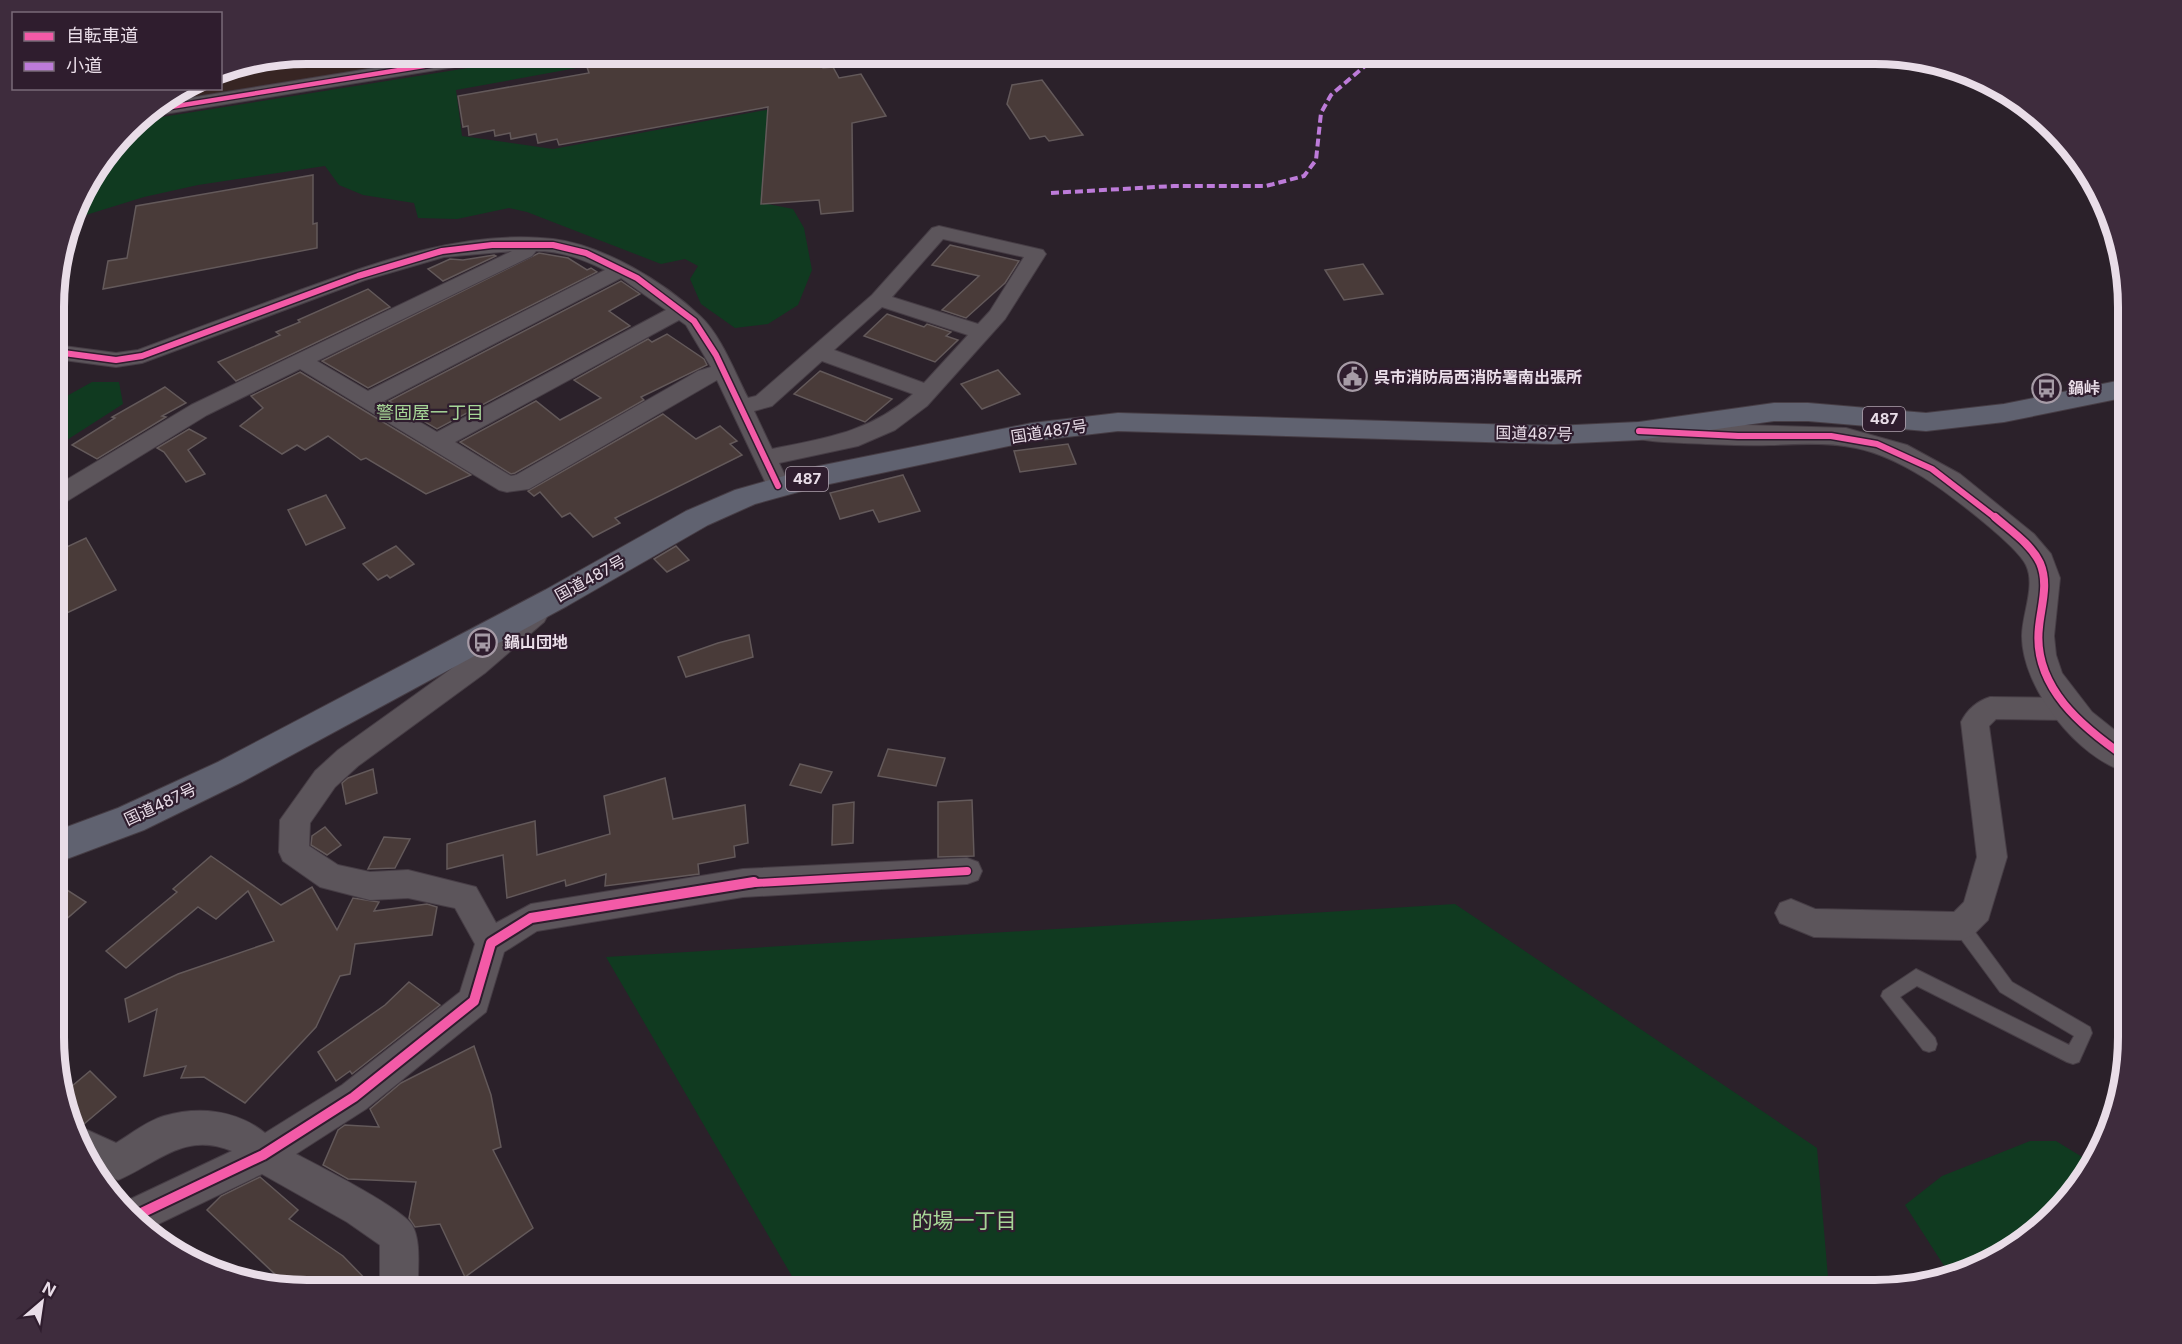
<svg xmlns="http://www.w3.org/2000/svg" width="2182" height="1344" font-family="Inter,'Noto Sans JP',sans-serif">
  <rect width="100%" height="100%" fill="#2b212a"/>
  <!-- industrial -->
  <polygon fill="#372523" points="307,54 463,54 166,101 186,89 220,88 221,71"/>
  <!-- green -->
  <g fill="#103a20">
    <polygon points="556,54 653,54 456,90 462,136 553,149 793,105 787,143 764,154 763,203 793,209 804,228 812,270 798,305 768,324 735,328 701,304 690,279 698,266 685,259 661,264 527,212 509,208 457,219 418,218 414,203 363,195 339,185 325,166 198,185 144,197 73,219 80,195 137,121"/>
    <polygon points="92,382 119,382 123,404 56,447 56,402"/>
    <polygon points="1455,904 1817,1148 1829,1289 800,1290 606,957"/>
    <polygon points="2030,1141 2056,1141 2092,1163 2085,1177 2001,1256 1948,1272 1905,1205 1942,1176"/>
  </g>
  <!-- building -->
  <g fill="#493b39" stroke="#63595a" stroke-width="1.5">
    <polygon points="667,54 815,54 823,68 833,67 839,78 861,74 886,116 852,123 853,211 821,214 819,200 761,204 768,107 559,145 557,139 538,143 536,134 511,139 510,133 495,136 494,130 469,135 468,126 463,127 458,96 589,73 587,67"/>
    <polygon points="1042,80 1083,135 1049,141 1045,136 1030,139 1007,104 1012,85"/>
    <polygon points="313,175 313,224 317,223 317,248 103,289 108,261 127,258 136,206"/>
    <polygon points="950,245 1019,261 1005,283 966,318 942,310 979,276 932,265"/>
    <polygon points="539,253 568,258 587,270 591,268 597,272 368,388 322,361"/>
    <polygon points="494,255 496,256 443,281 428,269 450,259 463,260"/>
    <polygon points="1363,264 1383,294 1344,300 1325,270"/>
    <polygon points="621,281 640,294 609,311 630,326 437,429 389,401"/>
    <polygon points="368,289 390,307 236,381 218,362 280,335 276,332 300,322 298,320"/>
    <polygon points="887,314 924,327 927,324 951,332 946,336 958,340 935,362 864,336"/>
    <polygon points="667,334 704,359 707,365 641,397 644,400 515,473 511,474 460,442 536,401 560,420 601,398 574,380 648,339 652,342"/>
    <polygon points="998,370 1020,394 982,409 961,384"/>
    <polygon points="820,371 892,399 865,422 794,394"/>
    <polygon points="300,372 471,475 426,494 366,458 361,460 328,436 305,450 297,445 282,454 240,426 263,408 251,396"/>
    <polygon points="165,387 186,403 162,416 166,417 97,459 72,445 115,418 112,417"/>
    <polygon points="663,414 696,439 720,426 737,441 730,444 742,455 615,518 620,523 593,537 570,513 562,517 540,492 534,496 528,491"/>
    <polygon points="189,429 206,438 188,450 205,474 186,482 164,452 157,448"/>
    <polygon points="1068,444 1076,464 1020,472 1014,451"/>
    <polygon points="903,475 920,511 879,522 873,510 840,519 830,493"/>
    <polygon points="326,495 345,528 306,545 288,510"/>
    <polygon points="86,538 116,590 56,618 56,552"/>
    <polygon points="396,546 414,564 390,578 387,575 378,580 363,564"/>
    <polygon points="676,546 689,560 667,572 654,559"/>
    <polygon points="749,635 753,657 686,677 678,657 718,643"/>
    <polygon points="888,749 945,758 936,786 878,776"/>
    <polygon points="800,764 832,772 821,793 790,785"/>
    <polygon points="373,769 377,793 346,804 342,783 348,778"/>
    <polygon points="665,778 673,819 745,805 748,843 734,846 735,857 698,864 699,874 605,886 606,874 566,886 565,880 507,898 503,855 447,869 447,844 535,821 537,855 610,834 604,796"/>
    <polygon points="972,800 974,856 938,857 938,802"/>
    <polygon points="854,802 853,843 832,845 833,805"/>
    <polygon points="325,827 341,845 327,855 311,845 312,836"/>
    <polygon points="384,837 410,839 395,868 368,869"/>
    <polygon points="211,856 281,905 312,887 337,930 353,898 379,902 374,911 427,904 437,907 432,935 355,944 350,974 340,976 316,1027 245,1103 204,1077 181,1078 186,1066 144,1076 157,1009 129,1022 125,999 178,974 274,941 248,891 216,919 198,907 126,968 106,951 177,892 173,889"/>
    <polygon points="56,883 86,902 56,928"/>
    <polygon points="409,982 440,1005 352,1074 350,1071 336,1081 318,1052 385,1005"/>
    <polygon points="474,1046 491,1095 501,1147 493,1150 533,1228 465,1277 440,1224 415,1227 409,1218 416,1182 348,1179 323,1165 338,1130 345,1125 379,1127 370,1109 401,1083"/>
    <polygon points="90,1071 116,1097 78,1129 65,1092"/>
    <polygon points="260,1177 298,1210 289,1219 343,1256 376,1290 307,1290 272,1284 278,1277 207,1210 221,1196"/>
  </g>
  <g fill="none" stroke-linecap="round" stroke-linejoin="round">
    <defs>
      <g id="lane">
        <polygon points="867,54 876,54 870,58 866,56"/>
        <polygon points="1961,919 1967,921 2012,982 2090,1027 2092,1033 2079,1062 2073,1064 2067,1062 1917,986 1900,997 1935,1038 1937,1044 1935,1050 1929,1052 1923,1050 1881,996 1883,991 1916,969 2069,1045 2074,1036 2000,992 1955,931 1953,926 1955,921"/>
      </g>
      <g id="street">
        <path d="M939,226l104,24 3,4 -41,65 -78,87 -32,24 -37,16 -79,17 11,23 -4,6 -8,2 -8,-2 -53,-112 -188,109 -22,3 -8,-2 -199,-121 -93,46 -143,88 -8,2v-19l135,-81 321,-154 -68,6 -79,23 -223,83 -26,4 -60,-8v-14l60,8 22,-3c51,-19 103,-38 154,-57 83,-30 171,-64 261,-54 50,6 111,43 147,77 21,19 35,57 48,82l8,-2 116,-101 60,-67zM943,239l81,18 -34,54 -12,13 -86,-27zM536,251c26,0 46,8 69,19l-237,121 -51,-30 215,-105zM621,278l45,32 -229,122 -53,-31zM882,307l86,28 -44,48 -90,-33zM679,320l7,5 25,42 -13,4 -182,104 -5,1 -56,-34zM822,361l91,33c-43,38 -87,44 -141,55l-18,-38 18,-5z"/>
        <path d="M535,605l9,3 4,7 -4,7 -59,51 -127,93 -23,21 -25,36 -1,23 29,19 32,7 38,-2 68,17 20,36 35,-19 212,-35 224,-11 11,4 4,9 -4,9 -11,4 -224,13 -206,34 -33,21 -18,60 -120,97 -70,45c23,12 106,54 116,71 10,17 5,46 6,65h-38v-45l-33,-23 -85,-48 -114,55 -26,-26 110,-52c-48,-20 -74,12 -114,29l-24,-11 -14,-37 5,-3 31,14c15,-9 31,-22 48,-27 35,-10 73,-6 101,17l77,-48 118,-93 15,-48 -20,-36 -47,-10 -38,2 -50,-13 -37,-26 -4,-9 1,-32 35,-49 23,-21 127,-91 61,-51z"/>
        <path d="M1990,697l78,1 10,3 4,8 -4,8 -10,3 -72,-1 -7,7 18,131 -19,63 -16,16 -11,4 -147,-3 -34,-14 -5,-10 5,-10 11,-4 24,10 139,3 10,-10 13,-45 -16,-135c6,-12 16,-21 29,-25z"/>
      </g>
      <g id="secondary">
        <polygon points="461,54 508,54 505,58 498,60 152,116 145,114 165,102"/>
        <path d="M1640,422l206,6 61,17 53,29 74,60 17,20 9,24 -6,58 2,19 6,18 30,39 35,28v32c-49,-13 -105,-84 -105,-136 0,-22 14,-50 4,-71 -10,-21 -82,-75 -103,-88 -21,-13 -43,-24 -67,-29 -28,-6 -57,-4 -86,-3 -28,1 -57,-1 -86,-2 -18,-1 -36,-1 -54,-6l-4,-6 4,-6z"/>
      </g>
      <polygon id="highway" points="2127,379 2127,397 2004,422 1926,431 1808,421 1774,421 1639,440 1554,444 1118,431 1032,441 820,486 755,504 708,525 567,606 242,782 144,830 56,863 56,831 118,808 218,762 545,590 686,511 735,490 819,466 1032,423 1118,413 1554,426 1639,422 1774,403 1808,403 1926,413 2004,404"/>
    </defs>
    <!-- lane casing -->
    <use href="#lane" stroke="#463d45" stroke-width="2"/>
    <!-- street casing -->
    <use href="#street" stroke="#463d45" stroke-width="2"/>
    <!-- secondary casing -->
    <use href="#secondary" stroke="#463d45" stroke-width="2"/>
    <!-- highway casing -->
    <use href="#highway" stroke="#463d45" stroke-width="2"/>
    <!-- lane -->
    <use href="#lane" fill="#5c555b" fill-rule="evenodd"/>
    <!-- street -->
    <use href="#street" fill="#5c555b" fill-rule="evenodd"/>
    <!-- secondary -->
    <use href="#secondary" fill="#5c555b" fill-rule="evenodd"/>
    <!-- highway -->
    <use href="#highway" fill="#606270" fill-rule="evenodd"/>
    <!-- quiet -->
    <g stroke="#bd7bd9" stroke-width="4" stroke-dasharray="8 4" stroke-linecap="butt">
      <polyline points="1767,54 1845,60 1880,55"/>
      <polyline points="1051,193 1174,186 1266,186 1304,176 1316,160 1321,113 1331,95 1379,54"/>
    </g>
    <defs>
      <polyline id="cycleway-far3" points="152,110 498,54"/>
      <g id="cycleway-far2">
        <polyline points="56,352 116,360 142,356 358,276 442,251 492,245 553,245 586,253 637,278 694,321 716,355 778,486"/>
        <polyline points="1639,431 1738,436 1831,436 1877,444 1932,469 1997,519"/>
      </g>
      <g id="cycleway-far1">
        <path d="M1995,517c16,14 36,27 45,46 9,21 1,43 -1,64 -7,60 44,101 88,131"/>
        <polyline points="738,884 967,871"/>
      </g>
      <polyline id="cycleway" points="135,1216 263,1155 354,1097 474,1001 491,943 531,918 754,882"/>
    </defs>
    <!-- cycleway-far3 casing -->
    <use href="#cycleway-far3" stroke="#2f1d2e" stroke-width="7"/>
    <!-- cycleway-far2 casing -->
    <use href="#cycleway-far2" stroke="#2f1d2e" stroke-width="9"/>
    <!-- cycleway-far1 casing -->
    <use href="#cycleway-far1" stroke="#2f1d2e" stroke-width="11"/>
    <!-- cycleway casing -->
    <use href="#cycleway" stroke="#2f1d2e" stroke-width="14"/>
    <!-- cycleway-far3 -->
    <use href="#cycleway-far3" stroke="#f35aa7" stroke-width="4.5"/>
    <!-- cycleway-far2 -->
    <use href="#cycleway-far2" stroke="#f35aa7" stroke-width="6"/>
    <!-- cycleway-far1 -->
    <use href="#cycleway-far1" stroke="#f35aa7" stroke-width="8"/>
    <!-- cycleway -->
    <use href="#cycleway" stroke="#f35aa7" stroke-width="10"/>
  </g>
  <!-- icons -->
  <defs>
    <symbol id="civic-ring" viewBox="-11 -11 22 22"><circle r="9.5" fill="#2f1d2e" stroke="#a69ba6" stroke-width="1.5"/><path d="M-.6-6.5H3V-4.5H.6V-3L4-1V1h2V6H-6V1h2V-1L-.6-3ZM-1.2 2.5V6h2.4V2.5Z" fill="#a69ba6"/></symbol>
    <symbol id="bus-ring" viewBox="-11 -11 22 22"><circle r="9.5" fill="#2f1d2e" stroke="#a69ba6" stroke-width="1.5"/><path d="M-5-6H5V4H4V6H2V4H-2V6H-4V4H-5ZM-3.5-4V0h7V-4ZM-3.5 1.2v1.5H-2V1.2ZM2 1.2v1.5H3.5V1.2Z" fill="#a69ba6"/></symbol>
  </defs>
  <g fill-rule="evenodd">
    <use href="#civic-ring" x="1336" y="360" width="33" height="33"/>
    <use href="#bus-ring" x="2030" y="372" width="33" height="33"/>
    <use href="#bus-ring" x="466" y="626" width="33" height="33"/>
  </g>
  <g text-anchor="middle" stroke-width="4.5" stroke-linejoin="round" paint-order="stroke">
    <!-- shield labels -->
    <g fill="#2f1d2e" stroke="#b1a3b0" stroke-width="1.5">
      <rect x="1863" y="407" width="42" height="24" rx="4.5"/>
      <rect x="786" y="467" width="42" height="24" rx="4.5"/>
    </g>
    <g font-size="15" font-weight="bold" fill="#e9dde8">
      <text x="1884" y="424">487</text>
      <text x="807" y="484">487</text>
    </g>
    <!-- poi labels -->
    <g font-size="16" font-weight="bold" fill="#e9dde8" stroke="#2f1d2e" text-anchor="start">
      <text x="1374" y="383">呉市消防局西消防署南出張所</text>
      <text x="2068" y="394">鍋峠</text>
      <text x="504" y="648">鍋山団地</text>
    </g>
    <!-- street labels -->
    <g font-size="16" fill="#e9dde8" stroke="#2f1d2e">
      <text transform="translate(1049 431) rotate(-9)" y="6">国道487号</text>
      <text transform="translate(1534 433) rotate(1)" y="6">国道487号</text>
      <text transform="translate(590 578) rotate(-29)" y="6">国道487号</text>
      <text transform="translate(160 804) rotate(-25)" y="6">国道487号</text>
    </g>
    <!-- neighbourhood labels -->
    <g font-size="18" fill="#a6d697" stroke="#2f1d2e">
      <text x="430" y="419">警固屋一丁目</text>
    </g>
    <!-- near-neighbourhood labels -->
    <g font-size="21" fill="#a6d697" stroke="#2f1d2e">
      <text x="964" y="1228">的場一丁目</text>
    </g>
  </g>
  <!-- crop -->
  <path d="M0 0H2182V1344H0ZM307 64H1875A243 243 0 0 1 2118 307V1037A243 243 0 0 1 1875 1280H307A243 243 0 0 1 64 1037V307A243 243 0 0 1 307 64Z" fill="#3e2c3d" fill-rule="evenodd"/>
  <path fill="none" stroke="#e9dde8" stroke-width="8" d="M307 64H1875A243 243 0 0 1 2118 307V1037A243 243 0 0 1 1875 1280H307A243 243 0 0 1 64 1037V307A243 243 0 0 1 307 64Z"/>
  <!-- legend -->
  <rect x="12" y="12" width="210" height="78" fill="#2f1d2e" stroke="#796a78" stroke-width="1.5"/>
  <rect x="24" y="32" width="30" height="9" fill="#f35aa7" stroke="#796a78" stroke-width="1.5"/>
  <text x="66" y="42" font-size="18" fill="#e9dde8">自転車道</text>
  <rect x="24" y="62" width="30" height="9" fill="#bd7bd9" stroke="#796a78" stroke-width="1.5"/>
  <text x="66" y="72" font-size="18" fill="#e9dde8">小道</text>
  <!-- north arrow -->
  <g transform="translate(42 1302) rotate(29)" stroke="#2f1d2e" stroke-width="4.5" paint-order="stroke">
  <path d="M0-4.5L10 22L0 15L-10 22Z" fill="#e9dde8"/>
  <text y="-9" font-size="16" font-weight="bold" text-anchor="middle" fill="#e9dde8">N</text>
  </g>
</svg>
